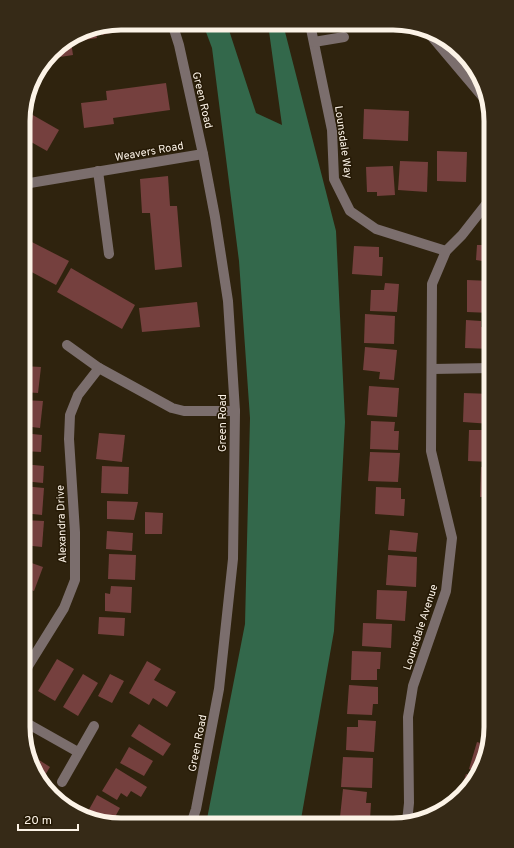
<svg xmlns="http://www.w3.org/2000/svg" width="514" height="848" font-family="Overpass,sans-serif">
  <rect width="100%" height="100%" fill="#2f230e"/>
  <!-- forest -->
  <polygon fill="#33684b" points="203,24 227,24 256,113 282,125 268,24 283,24 336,231 345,422 334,631 300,825 206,824 245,624 250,418 239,261 212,48"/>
  <!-- building -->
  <g fill="#75403e">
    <polygon points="121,23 151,23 151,24 102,35 100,27"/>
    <polygon points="95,28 97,38 71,42 73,55 47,59 56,47 84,30"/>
    <polygon points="166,83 170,110 113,118 114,124 84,128 81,103 107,100 106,91"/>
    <polygon points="364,109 409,111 408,141 363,139"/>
    <polygon points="24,110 59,130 47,151 24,138"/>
    <polygon points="437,151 467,152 466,182 437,181"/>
    <polygon points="400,161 428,162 427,192 398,190"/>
    <polygon points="393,166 395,195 377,196 377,192 367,192 366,167"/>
    <polygon points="168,176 170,206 177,206 182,267 155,270 150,213 142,213 140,179"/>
    <polygon points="24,238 69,261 56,285 24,268"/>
    <polygon points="477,245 491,245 491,275 482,275 482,261 476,260"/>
    <polygon points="354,246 379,247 379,257 383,257 382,276 352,274"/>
    <polygon points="71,268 135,305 122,329 57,292"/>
    <polygon points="467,280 491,281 491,313 467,312"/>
    <polygon points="385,283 399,284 397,312 370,311 371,290 384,290"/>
    <polygon points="197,302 200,327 142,332 139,308"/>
    <polygon points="365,314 395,316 394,344 364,343"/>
    <polygon points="466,320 481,321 481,327 491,328 491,349 465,348"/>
    <polygon points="365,347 397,350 394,380 379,379 380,372 363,370"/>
    <polygon points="23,366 41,367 38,393 23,392"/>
    <polygon points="369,386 399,388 397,417 367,415"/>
    <polygon points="464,393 491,394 491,424 463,422"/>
    <polygon points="23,400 43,401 40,428 23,426"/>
    <polygon points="371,421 395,422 394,431 399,431 398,450 370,449"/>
    <polygon points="469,430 491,430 491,462 468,461"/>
    <polygon points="23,433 42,435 41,452 23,451"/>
    <polygon points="99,433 125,435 122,462 96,459"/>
    <polygon points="370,452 400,453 398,482 368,481"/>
    <polygon points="23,464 44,466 43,483 23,481"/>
    <polygon points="102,466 129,467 128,494 101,493"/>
    <polygon points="481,467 491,468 491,497 480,497"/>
    <polygon points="23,486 44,488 42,515 23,513"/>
    <polygon points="376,487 401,488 401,499 405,499 404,516 375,514"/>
    <polygon points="107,501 138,502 134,520 107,519"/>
    <polygon points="145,512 163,513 162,534 145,534"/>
    <polygon points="23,520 44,521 42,547 23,545"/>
    <polygon points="390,530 418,533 416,552 388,550"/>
    <polygon points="107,531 133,533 132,551 106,549"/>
    <polygon points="488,535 491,535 491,571 486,570"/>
    <polygon points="109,554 136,555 135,580 108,579"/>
    <polygon points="388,555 417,557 416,587 386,585"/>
    <polygon points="23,560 43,567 34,591 23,587"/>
    <polygon points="111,586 132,587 131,613 105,611 105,593 110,594"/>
    <polygon points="377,590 407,591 405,621 376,619"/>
    <polygon points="23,597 32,600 26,616 23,615"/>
    <polygon points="99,617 125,618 124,636 98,634"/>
    <polygon points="363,623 392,624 391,648 362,646"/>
    <polygon points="352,651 381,652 380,669 377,669 377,680 351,680"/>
    <polygon points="57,659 74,669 55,701 38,691"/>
    <polygon points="147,661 161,669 154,680 176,692 167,707 153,698 149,705 129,693"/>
    <polygon points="83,674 98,683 78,716 63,707"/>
    <polygon points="110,674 124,681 112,703 98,696"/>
    <polygon points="349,685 378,687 378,704 373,704 372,715 347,714"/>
    <polygon points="490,713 491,734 489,738 481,735"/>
    <polygon points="358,720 376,721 374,752 346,750 347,727 358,727"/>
    <polygon points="139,724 171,744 163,756 131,736"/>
    <polygon points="477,742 487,745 477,771 469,769"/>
    <polygon points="129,747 153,761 144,776 120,763"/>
    <polygon points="343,757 373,758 372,788 341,787"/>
    <polygon points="36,758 50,767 42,780 31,765"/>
    <polygon points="116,768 147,787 141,797 131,791 127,797 121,793 117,800 102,791"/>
    <polygon points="466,774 475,777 471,787 459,795"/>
    <polygon points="343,789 367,792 366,803 371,803 370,820 340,817"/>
    <polygon points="97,795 120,808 111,824 86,815"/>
  </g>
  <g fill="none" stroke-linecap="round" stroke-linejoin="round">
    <!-- minor -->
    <g stroke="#7b6e6d" stroke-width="10">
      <polyline points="310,24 332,130 334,179 350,211 376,229 446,251"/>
      <polyline points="314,42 344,37"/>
      <polyline points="98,171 109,254"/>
      <polyline points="24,184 203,154"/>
      <polyline points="67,345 99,368 172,408 184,411 235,411"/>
      <polyline points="432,369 491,368"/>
      <polyline points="23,674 64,608 75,580 75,532 69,439 70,415 78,395 99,368"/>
      <polyline points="23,721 78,752"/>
      <polyline points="62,782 94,726"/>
      <polyline points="407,822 409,803 408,717 413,686 446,591 452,538 431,451 432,284 446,251 462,235 491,198"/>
    </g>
    <!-- tertiary -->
    <g stroke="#7b6e6d" stroke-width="10">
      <polyline points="172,23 179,45 203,154 215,217 228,301 235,411 233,559 219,689 196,809 191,824"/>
      <polyline points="428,32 488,103"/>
    </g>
  </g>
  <g text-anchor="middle" stroke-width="3" stroke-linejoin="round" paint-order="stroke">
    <!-- street labels -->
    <g font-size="11" fill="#fcf3e7" stroke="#251905">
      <text transform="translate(203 100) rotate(77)" y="4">Green Road</text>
      <text transform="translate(344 142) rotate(82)" y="4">Lounsdale Way</text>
      <text transform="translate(149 151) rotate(-10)" y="4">Weavers Road</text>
      <text transform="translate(222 423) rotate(-90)" y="4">Green Road</text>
      <text transform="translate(61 524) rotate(-92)" y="4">Alexandra Drive</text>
      <text transform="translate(420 627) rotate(-72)" y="4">Lounsdale Avenue</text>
      <text transform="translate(197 743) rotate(-79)" y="4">Green Road</text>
    </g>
  </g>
  <!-- crop -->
  <path d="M0 0H514V848H0ZM121 30H393A91 91 0 0 1 484 121V727A91 91 0 0 1 393 818H121A91 91 0 0 1 30 727V121A91 91 0 0 1 121 30Z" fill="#362a17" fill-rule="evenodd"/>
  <path fill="none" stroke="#fcf3e7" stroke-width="5" d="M121 30H393A91 91 0 0 1 484 121V727A91 91 0 0 1 393 818H121A91 91 0 0 1 30 727V121A91 91 0 0 1 121 30Z"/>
  <!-- scale -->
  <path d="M18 824v6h60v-6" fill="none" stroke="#fcf3e7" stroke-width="2"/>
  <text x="24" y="824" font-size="12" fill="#fcf3e7" stroke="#251905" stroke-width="3" paint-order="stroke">20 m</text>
</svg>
